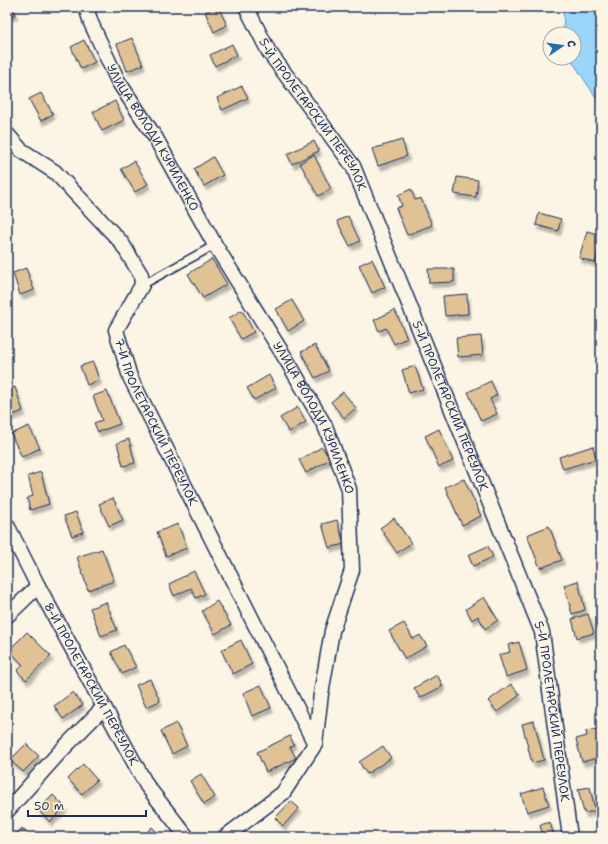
<svg xmlns="http://www.w3.org/2000/svg" width="608" height="844" font-family="'Shantell Sans',sans-serif">
  <defs>
    <filter id="shadow"><feDropShadow dx="2.5" dy="4.5" stdDeviation="1" flood-color="#0004"/></filter>
  </defs>
  <rect width="100%" height="100%" fill="#fcf5e5"/>
  <filter id="ink" filterUnits="userSpaceOnUse"><feTurbulence type="fractalNoise" baseFrequency=".025" numOctaves="2"/><feDisplacementMap in="SourceGraphic" scale="8" xChannelSelector="R" yChannelSelector="G"/><feConvolveMatrix kernelMatrix="1 2 1 2 8 2 1 2 1" color-interpolation-filters="sRGB"/></filter>
  <g filter="url(#ink)">
    <!-- water -->
    <polygon fill="#99d6fa" stroke="#6793bc" points="563,7 601,7 601,105 570,58 574,58 574,34 564,34"/>
    <!-- building -->
    <g fill="#e0c294" stroke="#1b2f5e" filter="url(#shadow)">
      <polygon points="7,7 13,7 15,15 7,17"/>
      <polygon points="216,7 218,7 227,25 214,32 205,12"/>
      <polygon points="132,38 143,65 127,71 117,44"/>
      <polygon points="84,40 95,62 81,69 71,47"/>
      <polygon points="232,44 237,55 215,66 210,55"/>
      <polygon points="242,86 248,98 222,110 217,98"/>
      <polygon points="41,93 53,114 41,121 29,99"/>
      <polygon points="115,101 124,120 102,131 93,112"/>
      <polygon points="402,140 407,156 378,166 372,149"/>
      <polygon points="314,141 319,151 292,164 287,154"/>
      <polygon points="314,155 331,189 318,196 300,163"/>
      <polygon points="213,157 223,175 204,186 194,169"/>
      <polygon points="134,161 148,184 135,192 121,169"/>
      <polygon points="457,177 478,180 476,197 454,194"/>
      <polygon points="411,189 415,200 421,198 432,225 407,235 396,208 402,206 398,195"/>
      <polygon points="539,213 561,219 558,231 536,225"/>
      <polygon points="348,216 360,241 350,246 337,221"/>
      <polygon points="587,231 601,235 601,242 595,263 579,258"/>
      <polygon points="212,259 227,284 203,298 188,274"/>
      <polygon points="372,259 385,287 372,293 359,265"/>
      <polygon points="26,268 34,290 20,295 13,273"/>
      <polygon points="428,269 454,269 454,282 429,283"/>
      <polygon points="467,294 468,314 445,316 443,296"/>
      <polygon points="292,300 304,321 288,331 276,309"/>
      <polygon points="242,310 254,332 241,339 229,318"/>
      <polygon points="395,310 407,338 394,344 386,328 379,331 374,320"/>
      <polygon points="481,336 483,355 458,357 456,338"/>
      <polygon points="315,345 329,371 315,378 301,352"/>
      <polygon points="93,362 99,380 87,385 80,366"/>
      <polygon points="415,366 423,389 409,393 402,370"/>
      <polygon points="269,375 276,388 254,400 247,388"/>
      <polygon points="491,381 497,395 490,399 497,414 481,421 468,392"/>
      <polygon points="15,387 23,411 10,416 7,407 7,390"/>
      <polygon points="107,391 120,424 98,432 94,423 102,420 93,396"/>
      <polygon points="343,392 356,408 344,418 331,402"/>
      <polygon points="298,407 306,422 289,432 280,418"/>
      <polygon points="29,426 40,448 22,457 11,434"/>
      <polygon points="439,429 453,461 439,467 425,436"/>
      <polygon points="129,439 135,463 123,466 117,443"/>
      <polygon points="593,446 596,459 563,469 559,457"/>
      <polygon points="322,447 330,459 306,473 299,460"/>
      <polygon points="41,472 49,504 30,510 27,498 33,496 28,476"/>
      <polygon points="464,479 481,516 462,525 445,487"/>
      <polygon points="113,498 123,520 109,526 99,504"/>
      <polygon points="76,512 83,532 72,536 64,516"/>
      <polygon points="394,518 411,543 397,553 380,528"/>
      <polygon points="337,520 344,544 329,548 322,524"/>
      <polygon points="178,524 187,548 166,556 157,532"/>
      <polygon points="549,526 562,560 540,568 527,535"/>
      <polygon points="488,546 493,557 473,566 468,555"/>
      <polygon points="102,549 114,581 88,590 77,557"/>
      <polygon points="194,571 205,594 196,598 191,588 174,596 169,584"/>
      <polygon points="578,581 585,610 572,614 564,585"/>
      <polygon points="484,597 498,620 485,629 478,616 472,620 466,609"/>
      <polygon points="217,601 231,625 215,634 202,611"/>
      <polygon points="106,602 117,630 101,636 90,608"/>
      <polygon points="588,614 594,633 577,638 572,619"/>
      <polygon points="404,623 413,639 420,635 427,646 405,659 389,631"/>
      <polygon points="27,632 51,656 26,680 17,671 23,665 9,650"/>
      <polygon points="241,640 252,664 233,674 221,650"/>
      <polygon points="519,642 527,670 506,677 499,655 510,652 508,645"/>
      <polygon points="124,645 136,667 122,674 111,652"/>
      <polygon points="437,675 443,686 420,698 414,688"/>
      <polygon points="150,679 160,701 146,707 136,685"/>
      <polygon points="511,684 520,695 497,712 488,701"/>
      <polygon points="261,685 271,708 252,716 243,693"/>
      <polygon points="73,692 83,705 63,719 54,706"/>
      <polygon points="534,721 544,760 532,763 522,724"/>
      <polygon points="176,723 187,746 172,754 161,731"/>
      <polygon points="597,729 601,746 601,757 582,762 576,739 587,736 586,731"/>
      <polygon points="290,736 294,745 290,747 296,758 266,772 257,752"/>
      <polygon points="26,744 39,756 23,772 10,760"/>
      <polygon points="383,746 391,758 367,774 359,762"/>
      <polygon points="83,764 97,780 82,794 68,779"/>
      <polygon points="201,774 215,797 204,804 190,781"/>
      <polygon points="543,787 549,805 527,812 521,794"/>
      <polygon points="590,787 595,811 584,813 578,789"/>
      <polygon points="53,795 65,807 50,822 38,810"/>
      <polygon points="291,801 299,808 283,826 275,818"/>
      <polygon points="550,822 554,837 543,837 540,825"/>
      <polygon points="152,827 162,837 142,837"/>
      <polygon points="22,828 32,837 14,837"/>
    </g>
    <g fill="none" stroke-linecap="round" stroke-linejoin="round">
      <defs>
        <polyline id="service" points="142,285 215,245"/>
        <g id="minor">
          <path id="s1" d="M86,7l5,16 27,58 37,56 60,108 74,119 36,62 24,63 3,81 -20,61 -11,63 -6,50 -32,49 -58,44"/>
          <path id="s2" d="M246,7l23,45 84,114 189,466 28,205"/>
          <path id="s3" d="M7,134l14,16 34,22 66,70 20,33 1,10 -26,45 14,47 185,367"/>
          <path id="s4" d="M7,525l31,61 109,200 40,51"/>
          <polyline points="7,616 38,586"/>
          <polyline points="7,811 58,754 104,707"/>
        </g>
      </defs>
      <!-- service casing -->
      <use href="#service" stroke="#1b2f5e" stroke-width="10"/>
      <!-- minor casing -->
      <use href="#minor" stroke="#1b2f5e" stroke-width="17"/>
      <!-- service -->
      <use href="#service" stroke="#fcf5e5" stroke-width="7"/>
      <!-- minor -->
      <use href="#minor" stroke="#fcf5e5" stroke-width="14"/>
    </g>
  </g>
  <g text-anchor="middle" stroke-width="4" stroke-linejoin="round" paint-order="stroke">
    <!-- street labels -->
    <g font-size="12" fill="#1b2f5e" stroke="#fcf5e5">
      <text dy="4" stroke="none"><textPath href="#s2" startOffset="127">5-Й ПРОЛЕТАРСКИЙ ПЕРЕУЛОК</textPath></text>
      <text dy="4" stroke="none"><textPath href="#s1" startOffset="147">УЛИЦА ВОЛОДИ КУРИЛЕНКО</textPath></text>
      <text dy="4" stroke="none"><textPath href="#s2" startOffset="451">5-Й ПРОЛЕТАРСКИЙ ПЕРЕУЛОК</textPath></text>
      <text dy="4" stroke="none"><textPath href="#s1" startOffset="471">УЛИЦА ВОЛОДИ КУРИЛЕНКО</textPath></text>
      <text dy="4" stroke="none"><textPath href="#s3" startOffset="359">7-Й ПРОЛЕТАРСКИЙ ПЕРЕУЛОК</textPath></text>
      <text dy="4" stroke="none"><textPath href="#s4" startOffset="180">8-Й ПРОЛЕТАРСКИЙ ПЕРЕУЛОК</textPath></text>
      <text dy="4" stroke="none"><textPath href="#s2" startOffset="775">5-Й ПРОЛЕТАРСКИЙ ПЕРЕУЛОК</textPath></text>
    </g>
  </g>
  <!-- margin -->
  <rect width="608" height="844" fill="none" stroke="#fcf5e5" stroke-width="24"/>
  <rect x="12" y="12" width="584" height="820" fill="none" stroke="#1b2f5e" stroke-width="1.5" filter="url(#ink)"/>
  <!-- north arrow -->
  <g transform="translate(562 46) rotate(77)"><circle r="19" fill="#fcf5e5" stroke="#a2a6af"/>
  <path d="M0-3L7 15L0 10L-7 15Z" fill="#1f6fb2"/>
  <text y="-6" font-size="11" font-weight="bold" text-anchor="middle" fill="#1b2f5e">С</text>
  </g>
  <!-- scale -->
  <path d="M28 810v6h118v-6" fill="none" stroke="#1b2f5e" stroke-width="2"/>
  <text x="34" y="810" font-size="12" fill="#1b2f5e" stroke="#fcf5e5" stroke-width="3" paint-order="stroke">50 m</text>
</svg>
